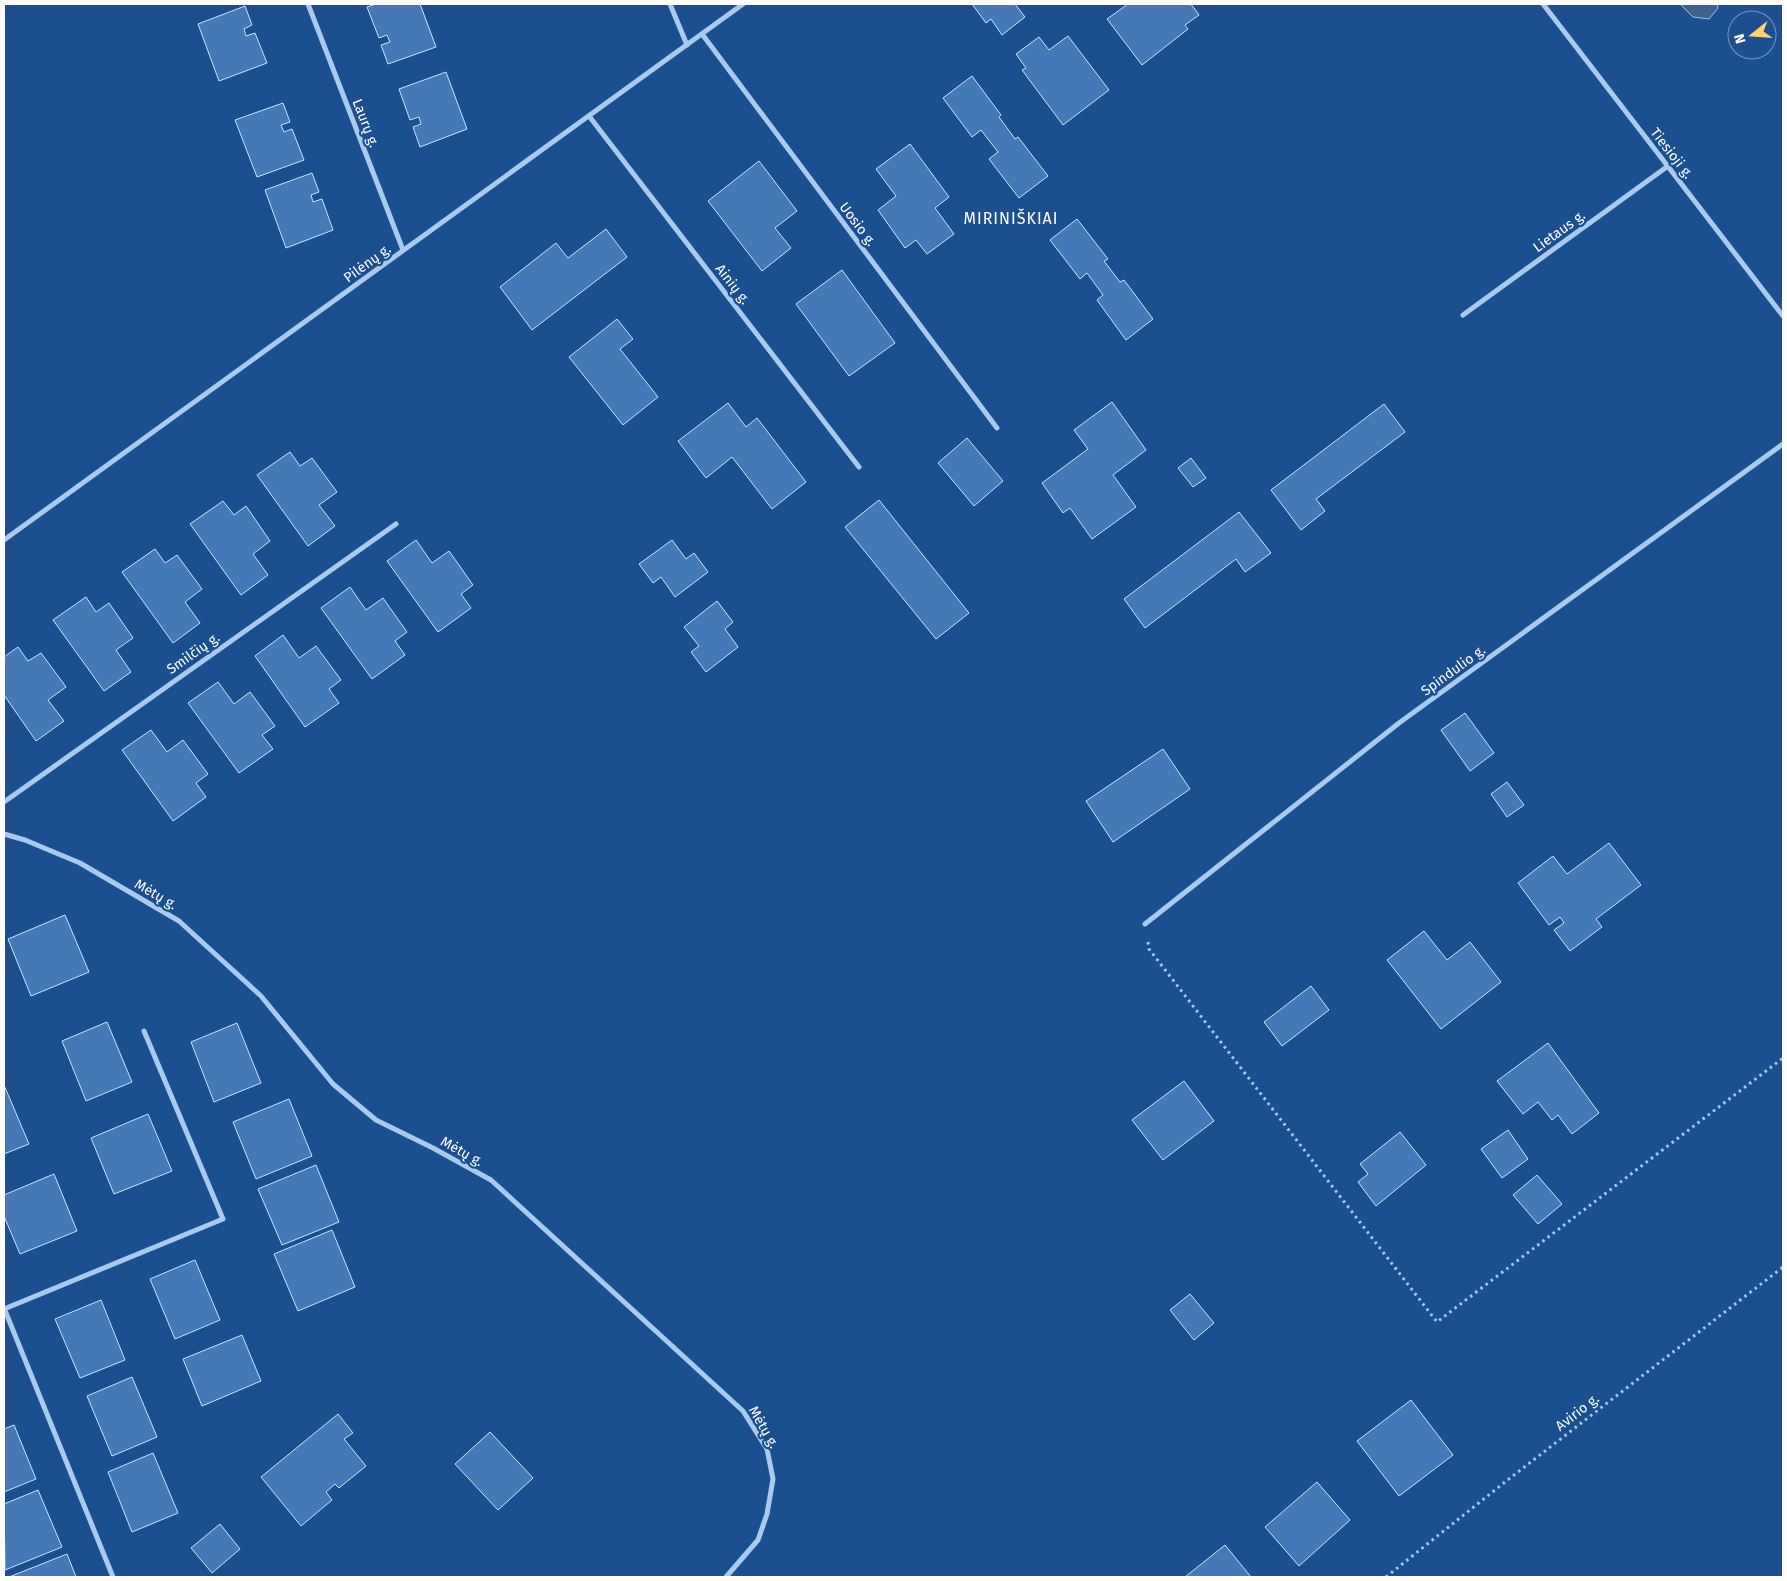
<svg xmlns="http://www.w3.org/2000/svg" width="1787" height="1581" font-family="'Fira Sans',sans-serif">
  <rect width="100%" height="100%" fill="#1b4f8f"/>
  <!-- water -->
  <polygon fill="#3c6290" stroke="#9cc4f0" points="1680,4 1717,4 1718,8 1709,19 1693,17"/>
  <!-- building -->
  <g fill="#4478b7" stroke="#cfe3fa">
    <polygon points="376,4 420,4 436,47 388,64 381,45 390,42 387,35 379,38 367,7"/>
    <polygon points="972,4 1015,4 1025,17 1002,35 991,19 986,23"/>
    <polygon points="1128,4 1191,4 1199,15 1185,25 1188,29 1142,65 1107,19"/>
    <polygon points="245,6 252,25 244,29 246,36 255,33 267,63 219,81 198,24"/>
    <polygon points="1068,36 1109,90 1063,125 1022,70 1026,68 1016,54 1039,37 1049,50"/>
    <polygon points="446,72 467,129 420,147 413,127 421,124 419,117 410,120 399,89"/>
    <polygon points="972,76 1001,115 999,117 1015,139 1018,137 1048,176 1019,198 989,159 998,152 981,130 972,137 943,98"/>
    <polygon points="283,103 290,122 281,125 284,132 292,129 304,160 257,177 235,120"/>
    <polygon points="910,144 949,197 935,208 954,234 927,254 916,240 905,248 878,210 896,196 876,169"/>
    <polygon points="759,161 797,211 775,228 791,248 762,271 708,201"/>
    <polygon points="312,173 319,192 311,195 313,202 322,199 333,230 286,248 265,190"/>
    <polygon points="1077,219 1108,259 1104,261 1120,282 1124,280 1153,319 1126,340 1097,300 1103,295 1087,273 1080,279 1050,240"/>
    <polygon points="606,229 627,257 532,330 500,287 556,243 568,258"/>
    <polygon points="842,270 895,343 849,376 796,304"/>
    <polygon points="617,319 633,339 620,349 658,397 623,425 569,357"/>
    <polygon points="1112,402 1146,450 1113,475 1136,507 1092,539 1070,508 1063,513 1042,483 1088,449 1074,430"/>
    <polygon points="728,403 746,427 757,418 806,482 772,509 732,457 706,478 678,441"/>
    <polygon points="1384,404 1405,432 1316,499 1325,511 1301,530 1271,490"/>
    <polygon points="967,438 1003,481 974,506 938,463"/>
    <polygon points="290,452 300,466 312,458 337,492 319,505 335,526 308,546 257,475"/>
    <polygon points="1191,458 1206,478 1193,487 1178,468"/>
    <polygon points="879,500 969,613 936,639 845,527"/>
    <polygon points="223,501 234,515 246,506 270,541 253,554 268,575 241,595 190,524"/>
    <polygon points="1239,512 1271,553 1245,572 1236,559 1145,628 1124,599"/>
    <polygon points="416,540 432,563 449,551 473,585 461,594 471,608 438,632 387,561"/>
    <polygon points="672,540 686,559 694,553 708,572 675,597 661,577 653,583 639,564"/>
    <polygon points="155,549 165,563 177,555 202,589 185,602 200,623 173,643 122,572"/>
    <polygon points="350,587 366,610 383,598 407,632 395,641 405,655 372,679 321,608"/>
    <polygon points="86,597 96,612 109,603 133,638 116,650 131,672 104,691 53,620"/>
    <polygon points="717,601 733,622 725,629 738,647 706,672 691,652 699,646 684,627"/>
    <polygon points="283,635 299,658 316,646 341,680 329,689 339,703 305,727 255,656"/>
    <polygon points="18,647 28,661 41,653 66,687 48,700 64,721 36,741 4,695 4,657"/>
    <polygon points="218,682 234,704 250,692 275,726 262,735 273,749 239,773 188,703"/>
    <polygon points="1465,713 1494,753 1470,771 1441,730"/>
    <polygon points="151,730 167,752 183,740 208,774 196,783 206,797 173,821 122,750"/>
    <polygon points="1163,749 1190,789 1113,842 1086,801"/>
    <polygon points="1507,782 1524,805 1507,817 1491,794"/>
    <polygon points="1609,843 1641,885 1596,919 1602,927 1570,951 1554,930 1564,923 1560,917 1549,925 1518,883 1553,856 1567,874"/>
    <polygon points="65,915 89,972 31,996 8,939"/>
    <polygon points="1424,931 1447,960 1470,942 1501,982 1441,1029 1387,960"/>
    <polygon points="1311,986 1329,1010 1282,1046 1264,1022"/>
    <polygon points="107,1022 132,1082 86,1101 62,1041"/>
    <polygon points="237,1023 261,1083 214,1102 191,1042"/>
    <polygon points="1548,1043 1599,1113 1572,1134 1558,1115 1552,1120 1538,1102 1523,1114 1497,1081"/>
    <polygon points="1184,1081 1214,1121 1163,1160 1132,1120"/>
    <polygon points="4,1085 29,1144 4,1154"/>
    <polygon points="289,1099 312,1156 256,1179 233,1122"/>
    <polygon points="148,1114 172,1171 114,1194 91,1138"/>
    <polygon points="1508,1130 1528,1159 1502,1178 1481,1149"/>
    <polygon points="1400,1132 1426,1165 1376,1206 1358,1182 1368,1174 1360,1164"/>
    <polygon points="316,1165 339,1222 282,1245 258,1189"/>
    <polygon points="54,1174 77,1231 20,1254 4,1216 4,1195"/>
    <polygon points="1537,1175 1562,1204 1538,1224 1513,1195"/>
    <polygon points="332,1230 355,1287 298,1311 274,1254"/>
    <polygon points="195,1260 220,1320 175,1339 150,1279"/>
    <polygon points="1190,1294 1214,1323 1194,1340 1170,1310"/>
    <polygon points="101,1300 125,1360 80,1378 55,1319"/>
    <polygon points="242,1335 261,1381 202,1406 183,1359"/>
    <polygon points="132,1377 157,1437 112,1456 87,1396"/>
    <polygon points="1411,1400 1453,1455 1399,1496 1357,1441"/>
    <polygon points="338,1414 353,1433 344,1439 366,1466 339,1488 335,1484 326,1492 332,1500 301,1526 261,1477"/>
    <polygon points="14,1425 36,1479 4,1492 4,1429"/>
    <polygon points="490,1432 533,1478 498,1510 455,1464"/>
    <polygon points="153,1453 178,1513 132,1532 108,1472"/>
    <polygon points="1317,1482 1350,1520 1299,1566 1265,1527"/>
    <polygon points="38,1490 62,1547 5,1570 4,1504"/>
    <polygon points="220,1524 240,1549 212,1573 191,1548"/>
    <polygon points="1225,1545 1251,1577 1185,1577"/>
    <polygon points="67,1554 76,1577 9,1577"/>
  </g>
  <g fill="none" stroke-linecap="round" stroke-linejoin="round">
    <!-- path -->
    <g stroke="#a9c9ee" stroke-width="3" stroke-dasharray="2.5 4" stroke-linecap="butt">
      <polyline points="1148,942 1149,949 1437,1322 1783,1058"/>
      <polyline points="1386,1577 1505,1482 1783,1267"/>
    </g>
    <!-- street -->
    <g stroke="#a9c9ee" stroke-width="5">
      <polyline points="308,4 403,250"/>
      <polyline points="670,4 687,45"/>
      <polyline points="1543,4 1783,316"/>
      <polyline points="702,34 997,428"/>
      <polyline points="589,116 859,467"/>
      <polyline points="1463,315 1668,166"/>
      <polyline points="4,540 743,4"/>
      <polyline points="4,802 396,524"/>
      <polyline points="4,834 25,840 80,863 179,921 261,996 333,1084 376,1120 433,1148 491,1180 743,1411 767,1449 773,1479 767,1514 758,1540 726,1577"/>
      <polyline points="1145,924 1399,723 1783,444"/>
      <polyline points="4,1308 113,1577"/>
      <polyline points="4,1309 223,1219 144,1031"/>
    </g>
  </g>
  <g text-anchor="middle" stroke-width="4.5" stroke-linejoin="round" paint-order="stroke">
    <!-- street labels -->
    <g font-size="14" fill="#fff" stroke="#1b4f8f">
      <text transform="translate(366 123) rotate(69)" y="5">Laurų g.</text>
      <text transform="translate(1672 153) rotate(52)" y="5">Tiesioji g.</text>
      <text transform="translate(858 224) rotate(53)" y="5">Uosio g.</text>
      <text transform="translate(1559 231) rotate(-36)" y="5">Lietaus g.</text>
      <text transform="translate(367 263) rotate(-36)" y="5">Pilėnų g.</text>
      <text transform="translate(733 284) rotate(52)" y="5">Ainių g.</text>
      <text transform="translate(193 653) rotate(-35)" y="5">Smilčių g.</text>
      <text transform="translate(1453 670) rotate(-36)" y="5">Spindulio g.</text>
      <text transform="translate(156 894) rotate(30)" y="5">Mėtų g.</text>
      <text transform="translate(462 1151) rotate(29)" y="5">Mėtų g.</text>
      <text transform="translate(1577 1412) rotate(-38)" y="5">Avirio g.</text>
      <text transform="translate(764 1427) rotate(60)" y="5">Mėtų g.</text>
    </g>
    <!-- quarter labels -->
    <g font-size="16" letter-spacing="1" fill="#fff" stroke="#1b4f8f">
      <text x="1011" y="224">MIRINIŠKIAI</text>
    </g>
  </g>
  <!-- border -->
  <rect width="1787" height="1581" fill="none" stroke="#ffffff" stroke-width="10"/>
  <!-- north arrow -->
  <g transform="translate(1752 35) rotate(253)"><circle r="24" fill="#1b4f8f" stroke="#7695bc"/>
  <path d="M0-4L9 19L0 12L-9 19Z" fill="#ffd166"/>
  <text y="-8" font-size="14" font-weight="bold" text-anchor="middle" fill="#ffffff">N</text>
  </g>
</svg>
